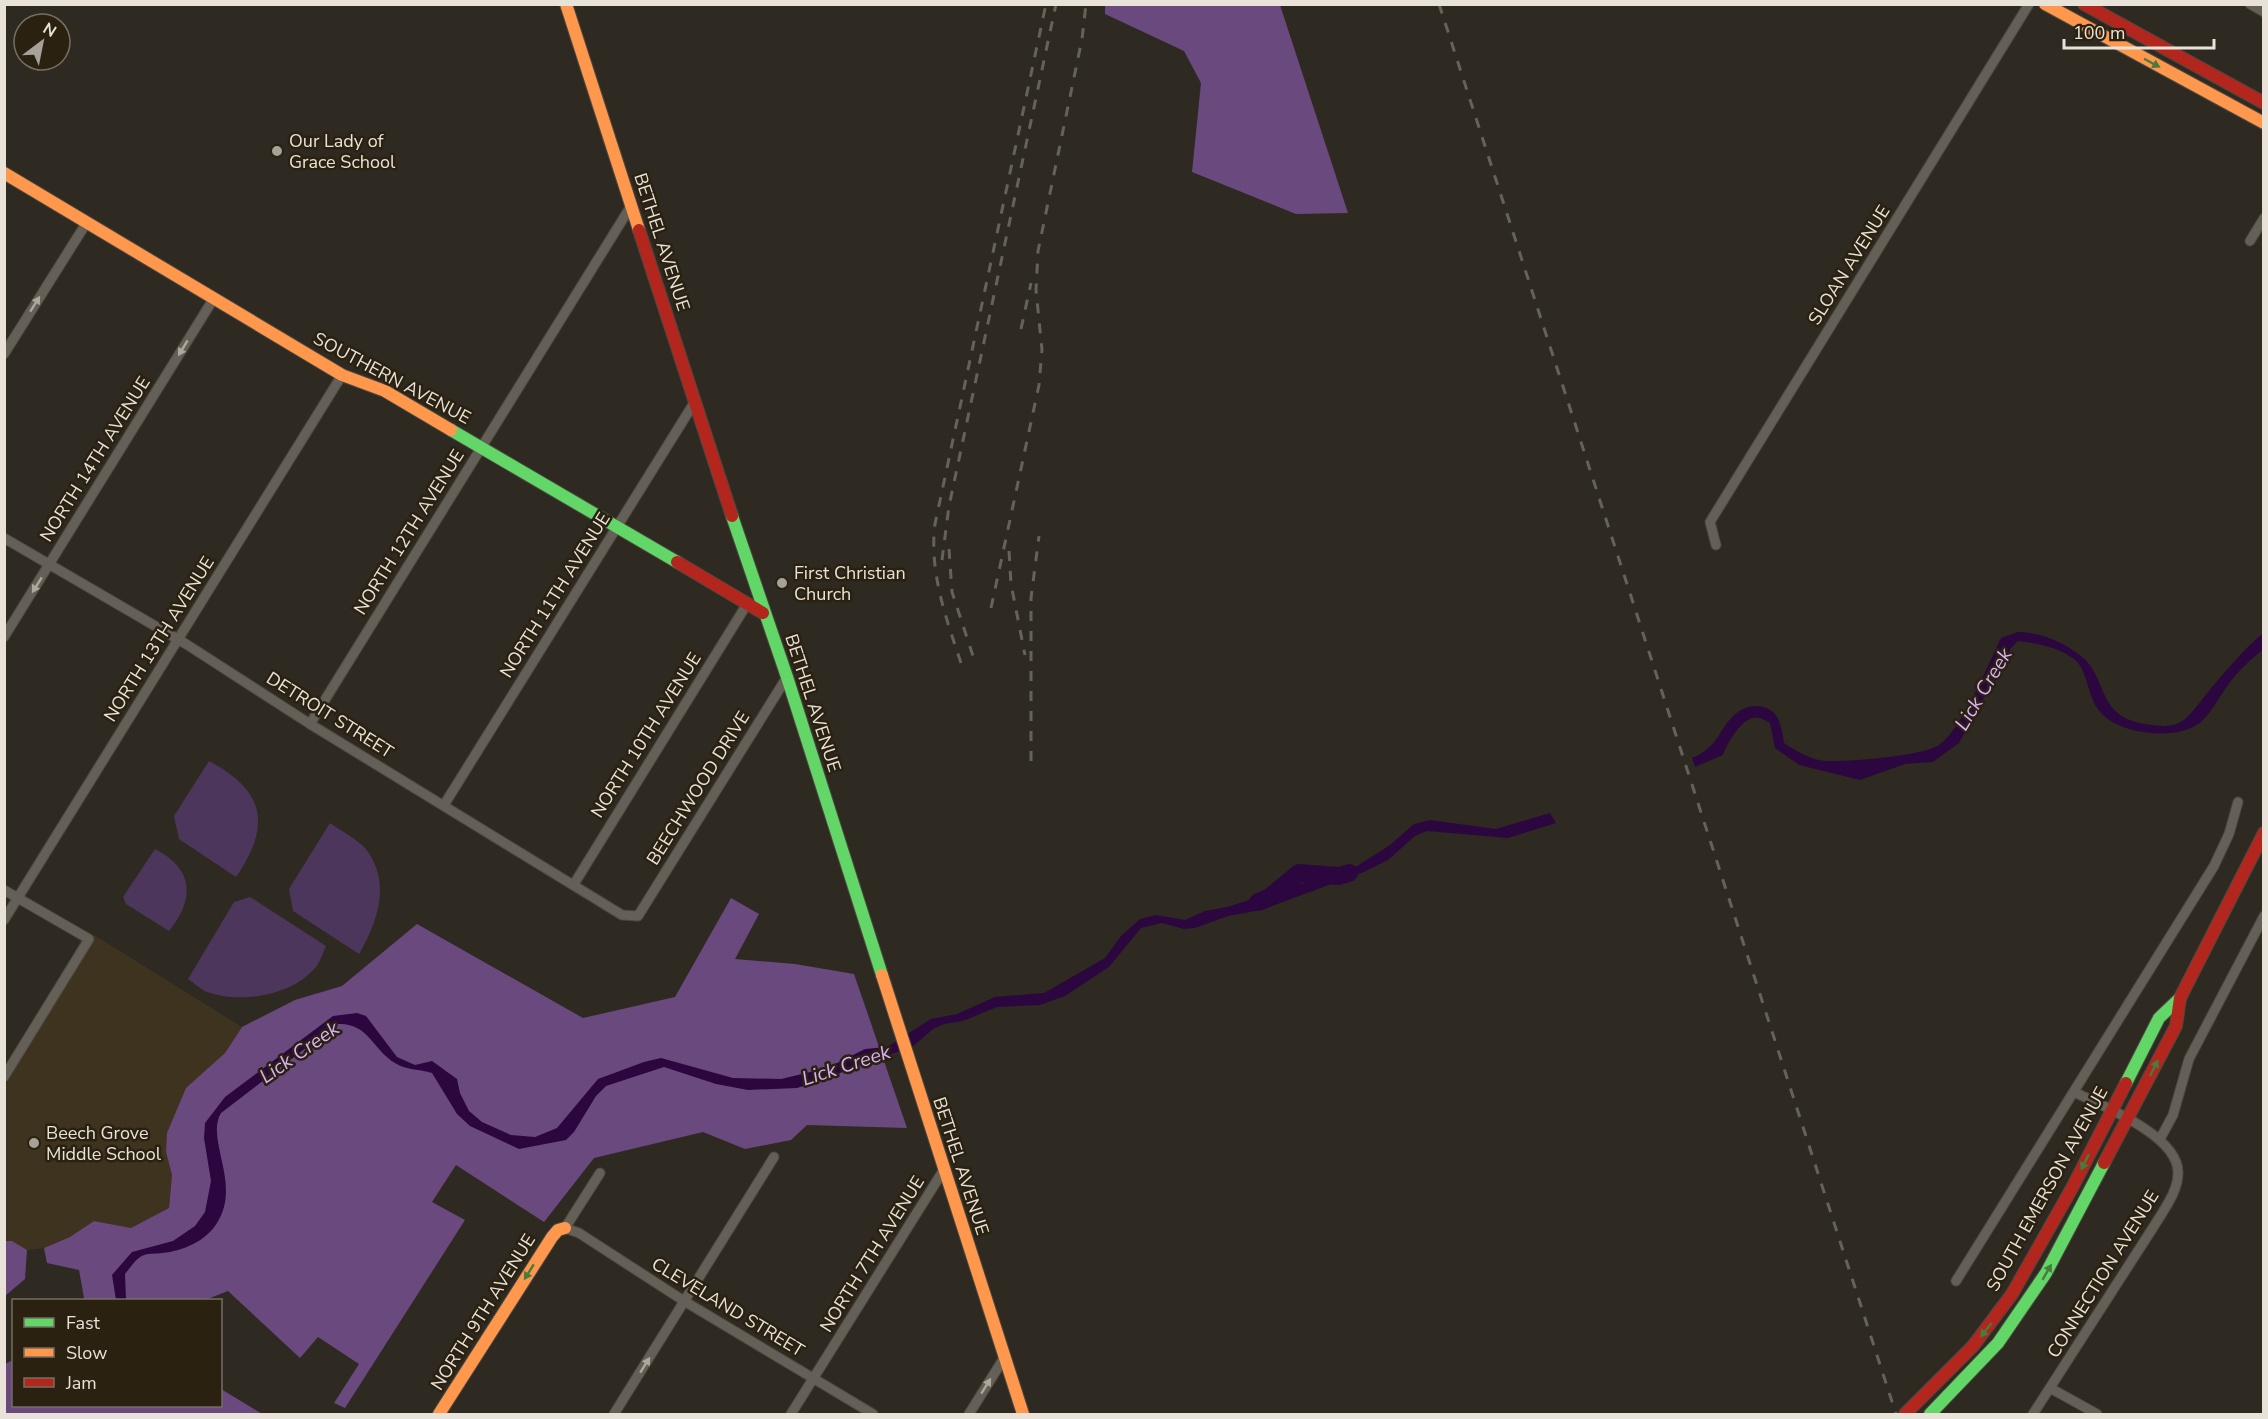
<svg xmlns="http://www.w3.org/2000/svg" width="2268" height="1419" font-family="'Nunito Sans',sans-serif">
  <rect width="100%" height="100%" fill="#2e2a21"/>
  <!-- built -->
  <polygon fill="#3e331e" points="94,935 242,1027 225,1053 186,1088 166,1152 172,1175 169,1208 131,1228 94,1221 70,1237 44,1248 27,1250 12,1241 5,1241 4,1088"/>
  <!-- green -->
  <g fill="#4c365b">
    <path d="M209,761c57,30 62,65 27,116l-57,-38 -5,-23z"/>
    <path d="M330,823c11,8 27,16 35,25 27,33 13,74 -6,106l-66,-43 -4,-22z"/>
    <path d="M155,849c39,20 40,50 14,82l-43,-27 -3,-7z"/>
    <path d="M250,897l76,49c-3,7 -6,16 -10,21 -24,29 -76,37 -109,25 -7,-3 -13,-9 -19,-13l46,-77z"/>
  </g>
  <!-- forest -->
  <g fill="#6a497f">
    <polygon points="1105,5 1280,5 1348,213 1296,214 1192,172 1201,83 1184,51 1105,14"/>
    <polygon points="731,898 759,914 735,959 795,964 854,974 907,1128 807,1125 791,1140 745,1149 703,1132 594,1158 544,1222 456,1165 432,1202 465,1220 345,1408 334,1403 359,1364 318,1337 300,1358 228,1291 205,1300 82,1300 84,1298 79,1270 47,1263 44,1248 70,1237 94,1221 131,1228 169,1208 172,1175 166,1152 167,1133 186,1088 225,1053 242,1027 295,1000 342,986 417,924 583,1018 675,997"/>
    <polygon points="5,1241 12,1241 27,1250 25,1279 5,1296"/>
    <polygon points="13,1360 14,1406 220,1406 221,1389 262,1414 5,1414 5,1364"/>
  </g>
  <!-- water -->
  <g fill="#2c073f">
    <path d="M2018,632c22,0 46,10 63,24 29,23 13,63 71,69 8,1 19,2 27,-2 11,-6 20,-20 28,-30 18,-21 35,-42 56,-60v17c-12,9 -26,22 -35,35 -9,12 -16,27 -27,37 -23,20 -87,13 -104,-14 -9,-13 -10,-39 -23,-49 -16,-12 -37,-16 -56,-18l-7,7 -52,95 -26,19 -28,2 -45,16 -61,-15 -24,-17 -5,-25c-5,-3 -12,-7 -18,-5 -12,4 -25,25 -29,37l-28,12 -3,-9c29,-12 26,-31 46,-46 5,-4 13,-6 18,-6 23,1 25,18 28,37 12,8 27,17 42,18 20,1 98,-5 113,-16 23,-16 49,-81 62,-107z"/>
    <path d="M1550,813l6,10 -48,15 -81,-7 -12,5 -27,24 -24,12 -103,38 -33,6 -33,12 -11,1 -22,-6 -21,5 -32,39 -44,29 -25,9 -43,2 -34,14 -19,3 -11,5 -21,18 -26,9 -17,3 -39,19 -33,10 -49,2 -32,-6 -52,-17 -58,19 -10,10 -22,36 -8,8 -47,9 -49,-23 -13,-12 -25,-41c-12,-4 -27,-3 -37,-10 -23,-14 -27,-41 -58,-39l-116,89c-16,26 21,71 -4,110 -11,18 -34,28 -55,30 -5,1 -13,0 -18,2 -8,3 -14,13 -19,19l1,26h-10l-4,-25 20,-23 41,-11 22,-15 10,-14 6,-31 -7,-43 1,-15 20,-26 108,-81 24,-3 9,3 31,41 18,8 17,-4 25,18 3,14 9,18 13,11 29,13 24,2 22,-9 41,-49 46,-17 17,-4 72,20 48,1 46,-11 38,-19 22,-2 44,-28 26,-5 38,-17 49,-4 61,-35 16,-22 19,-17 16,-4 29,5 20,-9 22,-4 130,-41 33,-21 24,-21 16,-4 66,9z"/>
  </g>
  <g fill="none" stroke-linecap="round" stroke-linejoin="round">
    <!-- river -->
    <polyline stroke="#2c073f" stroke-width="18" points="1258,902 1270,897 1299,873 1339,876 1349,873"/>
    <defs>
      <g id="street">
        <polyline points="2250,4 2264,12"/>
        <polyline points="2250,241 2264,218"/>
        <polyline points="4,354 87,222"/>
        <polyline points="4,538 186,644 310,724 622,915 638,916 787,677"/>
        <polyline points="1716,545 1710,522 2029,4"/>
        <polyline points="4,637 214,298"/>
        <polyline points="310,724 631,206"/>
        <polyline points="444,805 694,403"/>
        <polyline points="574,884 747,604"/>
        <polyline points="4,890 89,939 4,1077"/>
        <polyline points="4,920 342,375"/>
        <polyline points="2160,1139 2173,1115 2189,1059 2264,916"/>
        <polyline points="600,1173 565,1228 579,1233 684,1301 873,1414"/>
        <polyline points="1956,1281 2214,866 2229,834 2238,802"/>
        <polyline points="2050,1388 2097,1414"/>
        <polyline points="614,1414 774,1157"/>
        <polyline points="791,1414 943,1171"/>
        <polyline points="969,1414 1004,1358"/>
        <path d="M2033,1414l123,-191c9,-15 22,-32 22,-50 1,-37 -75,-67 -104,-81"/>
      </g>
      <g id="fast">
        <polyline points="451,430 677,562"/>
        <polyline points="732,516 787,677 882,975"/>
        <polyline points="2126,1083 2159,1018 2180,998"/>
        <polyline points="1930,1414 1998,1343 2046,1273 2104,1163"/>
      </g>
      <g id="slow">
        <polyline points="566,4 639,230"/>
        <polyline points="2045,4 2264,123"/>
        <polyline points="4,173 342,375 385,391 451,430"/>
        <polyline points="882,975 1023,1414"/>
        <polyline points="439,1414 552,1237 558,1230 565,1228"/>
      </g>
      <g id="jam">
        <polyline points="2084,4 2264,103"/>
        <polyline points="639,230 732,516"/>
        <polyline points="677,562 763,613"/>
        <polyline points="2104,1163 2176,1026 2180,998 2264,833"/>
        <polyline points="1905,1414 1973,1346 2012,1294 2072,1188 2126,1083"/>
      </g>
    </defs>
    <!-- street casing -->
    <use href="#street" stroke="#4c4840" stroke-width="11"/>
    <!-- fast casing -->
    <use href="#fast" stroke="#4c4840" stroke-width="14"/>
    <!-- slow casing -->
    <use href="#slow" stroke="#4c4840" stroke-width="14"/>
    <!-- jam casing -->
    <use href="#jam" stroke="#4c4840" stroke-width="14"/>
    <!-- street -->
    <use href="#street" stroke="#646058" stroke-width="9"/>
    <!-- fast -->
    <use href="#fast" stroke="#63d668" stroke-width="12"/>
    <!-- slow -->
    <use href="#slow" stroke="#ff974d" stroke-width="12"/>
    <!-- jam -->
    <use href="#jam" stroke="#b3261e" stroke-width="12"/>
    <!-- rail -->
    <g stroke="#65625c" stroke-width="3" stroke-dasharray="10 10" stroke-linecap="butt">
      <polyline points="1439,4 1896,1414"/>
      <polyline points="1021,329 1031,283"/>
      <polyline points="949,549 952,592 974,659"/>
      <polyline points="1009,551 1011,584 1025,655"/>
      <polyline points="942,560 949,506 1056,4"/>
      <polyline points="991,608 1039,385 1042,350 1036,290 1038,251 1082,39 1086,4"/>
      <path d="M961,663c-15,-45 -32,-91 -26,-139l111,-520"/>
      <polyline points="1031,761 1031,598 1039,536"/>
    </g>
  </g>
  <!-- one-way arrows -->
  <defs><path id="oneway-solid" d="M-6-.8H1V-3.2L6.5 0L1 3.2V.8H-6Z" transform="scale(1.5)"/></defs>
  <g fill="#467c3c">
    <use href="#oneway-solid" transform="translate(2152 63) rotate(28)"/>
    <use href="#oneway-solid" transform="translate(2154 1068) rotate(-63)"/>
    <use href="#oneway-solid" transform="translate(2085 1162) rotate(117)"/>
    <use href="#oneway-solid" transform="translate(529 1272) rotate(122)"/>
    <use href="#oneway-solid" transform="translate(2047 1272) rotate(-60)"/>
    <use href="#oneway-solid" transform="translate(1986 1330) rotate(128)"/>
  </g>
  <g fill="#ada89e">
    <use href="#oneway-solid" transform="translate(35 304) rotate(-58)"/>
    <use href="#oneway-solid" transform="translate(183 348) rotate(121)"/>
    <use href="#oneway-solid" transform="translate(37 585) rotate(122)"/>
    <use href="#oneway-solid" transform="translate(645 1365) rotate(-58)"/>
    <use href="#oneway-solid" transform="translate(986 1386) rotate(-58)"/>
  </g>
  <!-- markers -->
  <g fill="#a7a298" stroke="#2a2111" stroke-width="2">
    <circle cx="277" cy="151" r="6"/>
    <circle cx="782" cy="583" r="6"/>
    <circle cx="34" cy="1143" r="6"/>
  </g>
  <g text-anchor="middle" stroke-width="5" stroke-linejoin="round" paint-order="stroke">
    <!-- poi labels -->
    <g font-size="18" fill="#e8e2d8" stroke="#2a2111" text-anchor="start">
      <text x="289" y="147">Our Lady of<tspan x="289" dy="21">Grace School</tspan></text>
      <text x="794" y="579">First Christian<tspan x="794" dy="21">Church</tspan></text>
      <text x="46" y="1139">Beech Grove<tspan x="46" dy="21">Middle School</tspan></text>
    </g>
    <!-- street labels -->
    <g font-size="18" fill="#e8e2d8" stroke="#2a2111">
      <text transform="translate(662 242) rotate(72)" y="6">BETHEL AVENUE</text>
      <text transform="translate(1849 265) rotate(-58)" y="6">SLOAN AVENUE</text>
      <text transform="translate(392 378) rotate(28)" y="6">SOUTHERN AVENUE</text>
      <text transform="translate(95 459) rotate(-58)" y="6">NORTH 14TH AVENUE</text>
      <text transform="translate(409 532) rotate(-58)" y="6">NORTH 12TH AVENUE</text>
      <text transform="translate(555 595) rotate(-58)" y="6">NORTH 11TH AVENUE</text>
      <text transform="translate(159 639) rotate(-58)" y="6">NORTH 13TH AVENUE</text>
      <text transform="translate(813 703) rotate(72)" y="6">BETHEL AVENUE</text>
      <text transform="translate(330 715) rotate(32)" y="6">DETROIT STREET</text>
      <text transform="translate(646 735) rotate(-58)" y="6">NORTH 10TH AVENUE</text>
      <text transform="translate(698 788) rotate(-58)" y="6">BEECHWOOD DRIVE</text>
      <text transform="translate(961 1166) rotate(72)" y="6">BETHEL AVENUE</text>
      <text transform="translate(2047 1189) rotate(-61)" y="6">SOUTH EMERSON AVENUE</text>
      <text transform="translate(872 1254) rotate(-58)" y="6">NORTH 7TH AVENUE</text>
      <text transform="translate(2103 1274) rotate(-58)" y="6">CONNECTION AVENUE</text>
      <text transform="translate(728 1307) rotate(31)" y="6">CLEVELAND STREET</text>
      <text transform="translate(483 1312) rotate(-58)" y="6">NORTH 9TH AVENUE</text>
    </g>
    <!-- water labels -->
    <g font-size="20" font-style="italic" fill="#dab0fa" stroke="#2a2111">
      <text transform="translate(1983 689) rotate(-59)" y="7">Lick Creek</text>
      <text transform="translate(299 1052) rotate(-35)" y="7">Lick Creek</text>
      <text transform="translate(846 1065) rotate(-18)" y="7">Lick Creek</text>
    </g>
  </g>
  <!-- border -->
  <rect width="2268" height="1419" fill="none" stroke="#e8e2d8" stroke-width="12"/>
  <!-- legend -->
  <rect x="12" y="1299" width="210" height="108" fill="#2a2111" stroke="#766e61" stroke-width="1.5"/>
  <rect x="24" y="1318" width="30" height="9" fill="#63d668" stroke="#766e61" stroke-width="1.5"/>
  <text x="66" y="1329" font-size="18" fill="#e8e2d8">Fast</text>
  <rect x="24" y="1348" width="30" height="9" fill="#ff974d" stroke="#766e61" stroke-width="1.5"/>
  <text x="66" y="1359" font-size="18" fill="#e8e2d8">Slow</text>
  <rect x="24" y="1378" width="30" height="9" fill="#b3261e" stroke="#766e61" stroke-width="1.5"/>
  <text x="66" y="1389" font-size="18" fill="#e8e2d8">Jam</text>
  <!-- north arrow -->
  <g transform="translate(42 42) rotate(32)"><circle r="28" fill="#2a2111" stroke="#766e61" stroke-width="1.5"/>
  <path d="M0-4.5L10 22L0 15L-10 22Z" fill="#a7a298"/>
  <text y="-9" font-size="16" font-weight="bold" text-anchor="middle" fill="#e8e2d8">N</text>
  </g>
  <!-- scale -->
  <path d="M2064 39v9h150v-9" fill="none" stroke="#e8e2d8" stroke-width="3"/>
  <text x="2073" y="39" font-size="18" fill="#e8e2d8" stroke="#2a2111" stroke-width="4.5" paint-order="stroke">100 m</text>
</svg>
